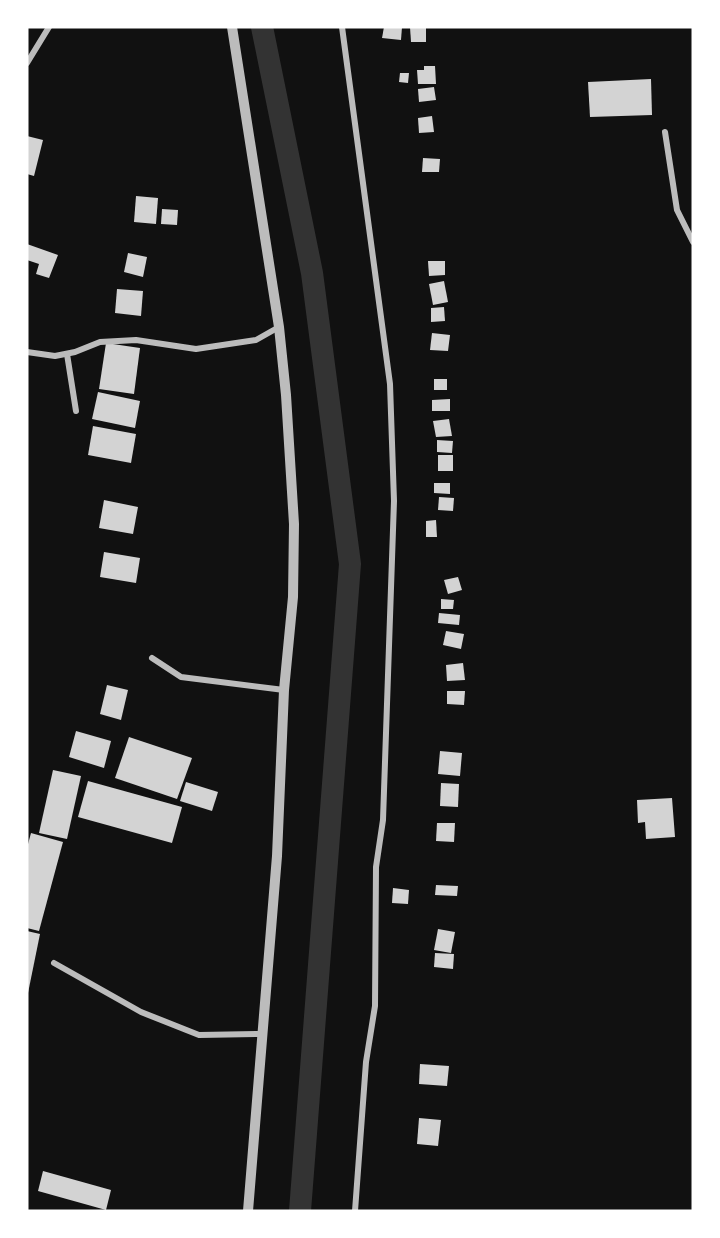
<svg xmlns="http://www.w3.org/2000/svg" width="720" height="1238" font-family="Karla,sans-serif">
  <rect width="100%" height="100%" fill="#111"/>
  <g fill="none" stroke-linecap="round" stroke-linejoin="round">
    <!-- canal -->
    <polyline stroke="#333" stroke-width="22" points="262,27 312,273 350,564 300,1211"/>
  </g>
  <!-- building -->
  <g fill="#d3d3d3">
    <polygon points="384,27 402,27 401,40 382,38"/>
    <polygon points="410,27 426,27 426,42 411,42"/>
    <polygon points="424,66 435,66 436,84 418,84 417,70 424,70"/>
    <polygon points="400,73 409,73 408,83 399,82"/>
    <polygon points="651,79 652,115 590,117 588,82"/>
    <polygon points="434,87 436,100 419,102 418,89"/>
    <polygon points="432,116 434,132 419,133 418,118"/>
    <polygon points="27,136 43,140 34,176 27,174"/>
    <polygon points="423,158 440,159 439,172 422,172"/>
    <polygon points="136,196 158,198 156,224 134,222"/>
    <polygon points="162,209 178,210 177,225 161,224"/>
    <polygon points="27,244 58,255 49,278 36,274 39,264 27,260"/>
    <polygon points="128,253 147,257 143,277 124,272"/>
    <polygon points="428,261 445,261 445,275 429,276"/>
    <polygon points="444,281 448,302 433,305 429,284"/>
    <polygon points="117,289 143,291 141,316 115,313"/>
    <polygon points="444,307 445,321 431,322 431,308"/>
    <polygon points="432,333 450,335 448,351 430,350"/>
    <polygon points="106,343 140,348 134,394 99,389"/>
    <rect x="434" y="379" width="13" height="11"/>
    <polygon points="98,392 140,401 135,428 92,419"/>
    <polygon points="450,399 450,411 432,411 432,400"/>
    <polygon points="449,419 452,436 436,437 433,421"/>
    <polygon points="93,426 136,434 131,463 88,455"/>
    <polygon points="437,440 453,441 452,453 437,452"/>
    <rect x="438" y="455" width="15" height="16"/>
    <polygon points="434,483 450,483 450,494 434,493"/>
    <polygon points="439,497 454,498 453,511 438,510"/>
    <polygon points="104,500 138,507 133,534 99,528"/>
    <polygon points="436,520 437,537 426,537 426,521"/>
    <polygon points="104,552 140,558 136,583 100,577"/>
    <polygon points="458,577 462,590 448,594 444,580"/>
    <polygon points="441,599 454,600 453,609 441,609"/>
    <polygon points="439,613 460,615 459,625 438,623"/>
    <polygon points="446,631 464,634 461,649 443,645"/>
    <polygon points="463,663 465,680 447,681 446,665"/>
    <polygon points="107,685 128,690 121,720 100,714"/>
    <polygon points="447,691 465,691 464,705 447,704"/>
    <polygon points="76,731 111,741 104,768 69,757"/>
    <polygon points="129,737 192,758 177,799 115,778"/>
    <polygon points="440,751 462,753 460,776 438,774"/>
    <polygon points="53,770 81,776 67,839 39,833"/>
    <polygon points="88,781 182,807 172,843 78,817"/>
    <polygon points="186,782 218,792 212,811 180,801"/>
    <polygon points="441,783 459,784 458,807 440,806"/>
    <polygon points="672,798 675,837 646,839 645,822 638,823 637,800"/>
    <polygon points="437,823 455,823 454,842 436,841"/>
    <polygon points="31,833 63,842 39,931 27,928 27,848"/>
    <polygon points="436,885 458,886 457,896 435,895"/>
    <polygon points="393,888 409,890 408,904 392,903"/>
    <polygon points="438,929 455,932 451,953 434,950"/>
    <polygon points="27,931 40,934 28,993 27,993"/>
    <polygon points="435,953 454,954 453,969 434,967"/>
    <polygon points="420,1064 449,1066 447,1086 419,1084"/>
    <polygon points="419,1118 441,1120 438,1146 417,1144"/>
    <polygon points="43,1171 111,1190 106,1210 38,1191"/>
  </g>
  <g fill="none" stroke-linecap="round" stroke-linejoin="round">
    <!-- minor -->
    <g stroke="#bcbcbc" stroke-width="6">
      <polyline points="342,27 390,384 394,501 383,820 376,867 375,1006 366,1062 355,1211"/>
      <polyline points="27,63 49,27"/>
      <polyline points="665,132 677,210 693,242"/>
      <polyline points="27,352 55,356 75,352 100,342 136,340 196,349 256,340 279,327"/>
      <polyline points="67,354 76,411"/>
      <polyline points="152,658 181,677 284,690"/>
      <polyline points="54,963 141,1012 199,1035 261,1034"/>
    </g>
    <!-- tertiary -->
    <polyline stroke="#bcbcbc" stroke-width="10" points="232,27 279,327 286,395 294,524 293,597 284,690 277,856 248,1211"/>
  </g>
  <!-- border -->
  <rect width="720" height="1238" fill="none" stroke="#ffffff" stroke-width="57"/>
</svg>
